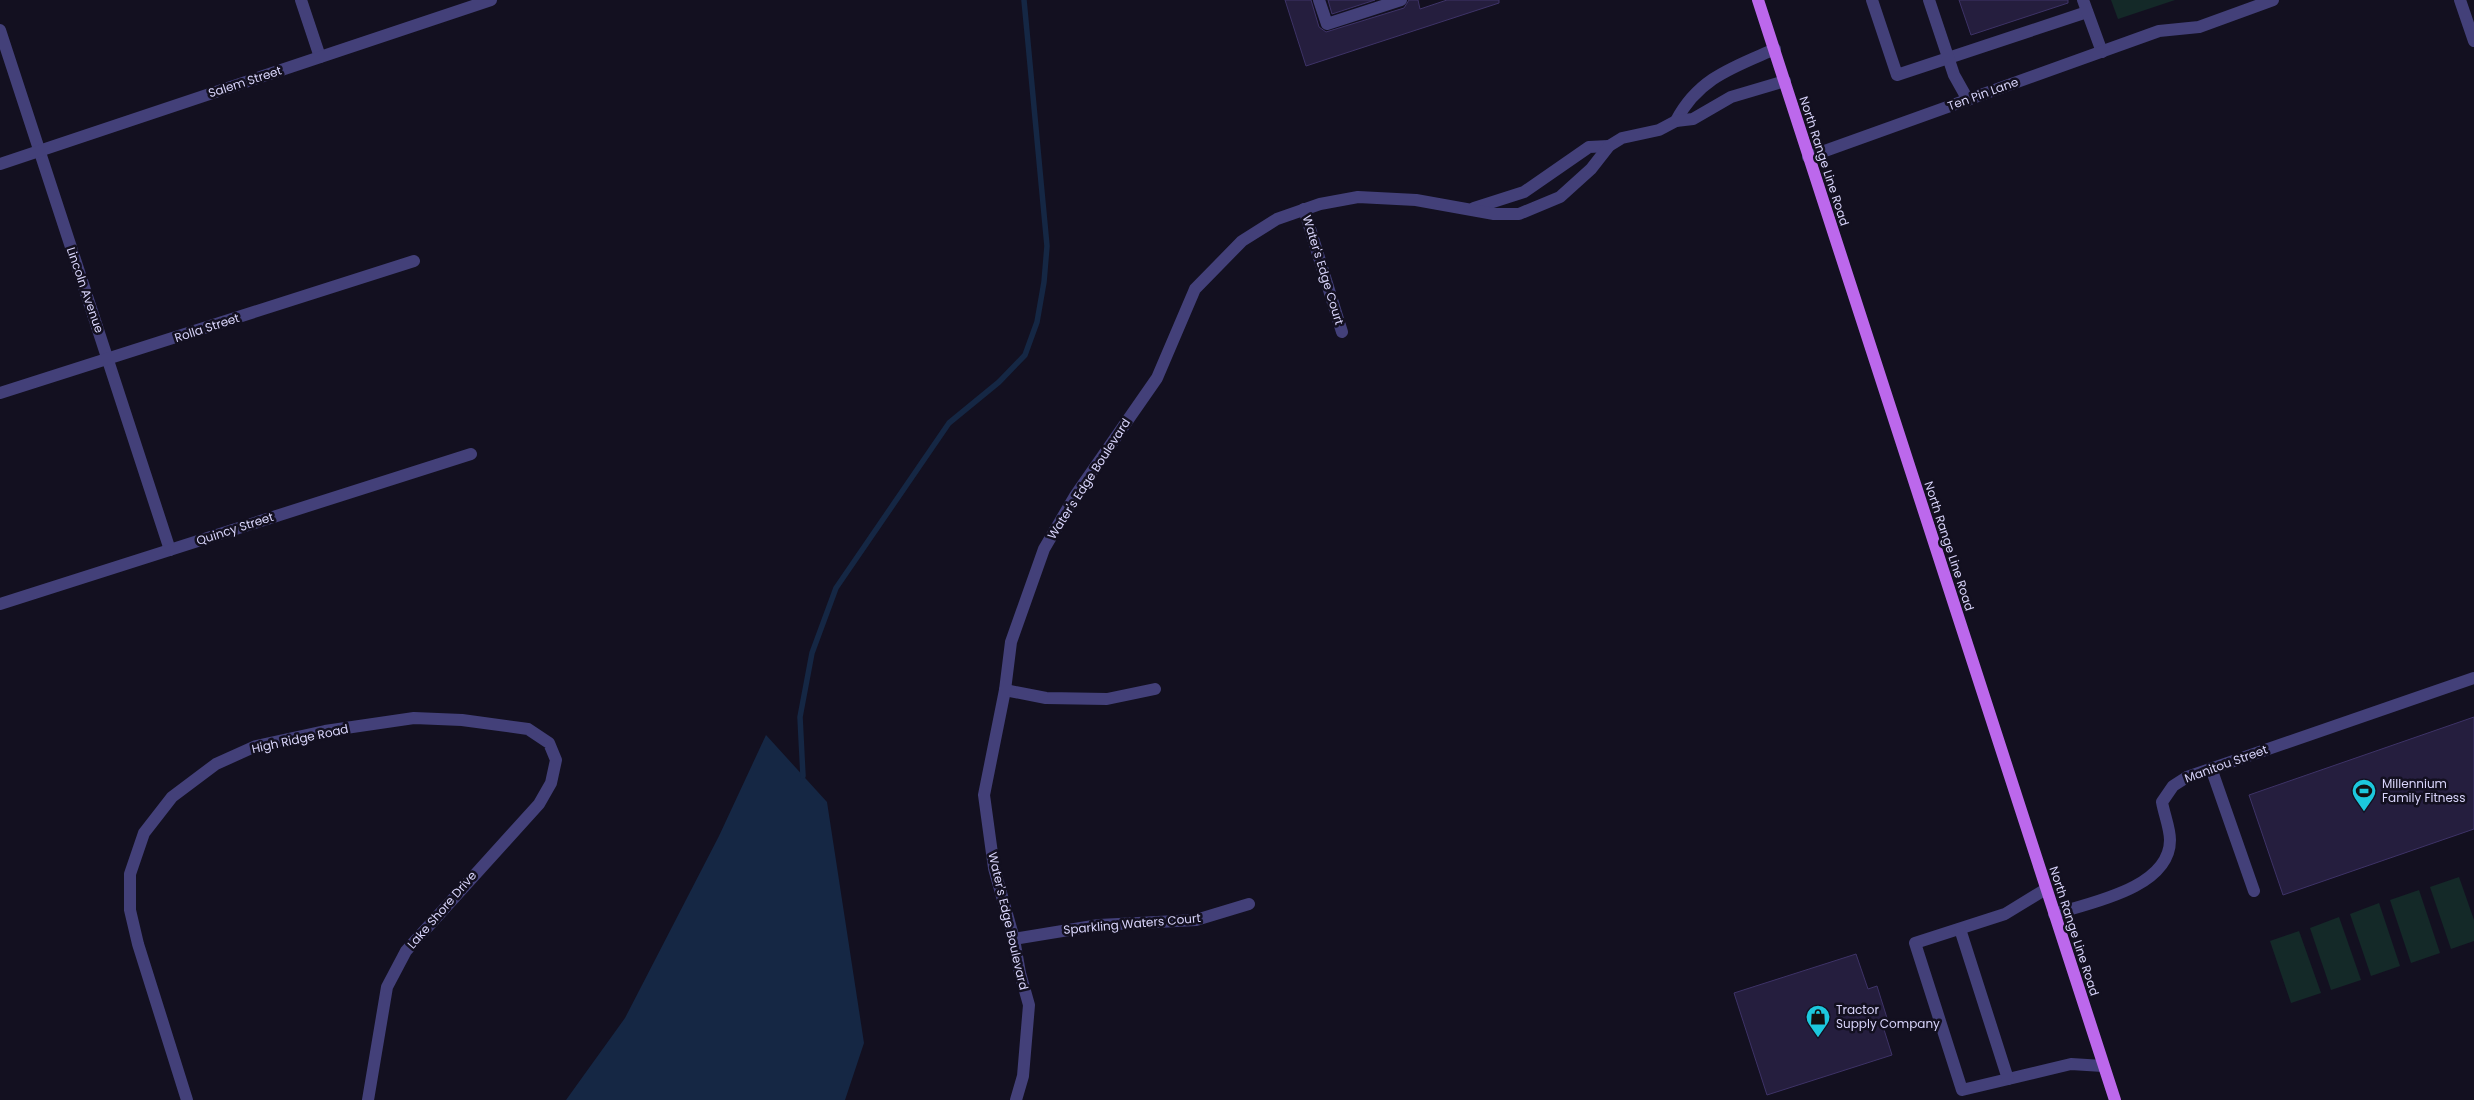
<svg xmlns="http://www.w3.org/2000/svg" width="2474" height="1100" font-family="Poppins,sans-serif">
  <rect width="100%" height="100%" fill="#131020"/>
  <!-- green -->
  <g fill="#142928">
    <polygon points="2111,0 2175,0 2118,19"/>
    <polygon points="2459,877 2474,920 2474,941 2451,949 2430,887"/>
    <polygon points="2419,890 2440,953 2411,963 2390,900"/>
    <polygon points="2379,903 2400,966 2371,976 2350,914"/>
    <polygon points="2339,917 2361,980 2331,990 2310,928"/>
    <polygon points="2299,931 2321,993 2291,1003 2270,941"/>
  </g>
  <!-- water -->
  <polygon fill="#152744" points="766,735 827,802 864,1043 845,1100 566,1100 625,1018 719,836"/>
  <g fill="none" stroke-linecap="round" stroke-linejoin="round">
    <!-- stream -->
    <polyline stroke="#152744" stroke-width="5.5" points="803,776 800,717 812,653 836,588 949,423 999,382 1025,355 1037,322 1044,282 1047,246 1024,0"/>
  </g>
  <!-- building -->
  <g fill="#251e3e" stroke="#3e3367">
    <polygon points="1285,0 1311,0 1319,27 1326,32 1404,8 1409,0 1418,0 1420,9 1447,0 1499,0 1499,3 1306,66"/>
    <polygon points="1328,0 1375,0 1332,14"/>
    <polygon points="1959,0 2068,0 2068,3 1971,35"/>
    <polygon points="2474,717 2474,829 2283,895 2249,795"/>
    <polygon points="1856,954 1868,989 1877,986 1887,1018 1881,1020 1892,1055 1767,1095 1734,993"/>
  </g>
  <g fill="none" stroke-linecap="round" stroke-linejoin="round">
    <!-- minor -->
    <g stroke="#434079" stroke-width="12">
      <polyline points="301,0 320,57"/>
      <polyline points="1319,0 1327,24 1401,0"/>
      <polyline points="1872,0 1897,75 2087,12"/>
      <polyline points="1929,0 1954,75 1968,100"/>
      <polyline points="2083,0 2102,52"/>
      <polyline points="2460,0 2474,41"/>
      <polyline points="0,30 170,550"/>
      <path d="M1676,121c22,-43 58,-54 99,-72"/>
      <polyline points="1808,157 2159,31 2199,27 2273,0"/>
      <polyline points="0,164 491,0"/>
      <polyline points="1474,208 1524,192 1589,147 1609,146"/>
      <polyline points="1304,209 1342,332"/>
      <polyline points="0,393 414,261"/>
      <polyline points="0,604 471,454"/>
      <polyline points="1005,690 1046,698 1107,699 1155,689"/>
      <polyline points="2211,768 2254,891"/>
      <polyline points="2046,889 2005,914 1915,943 1962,1090 2071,1064 2103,1066"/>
      <path d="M2054,914c36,-11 116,-26 116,-74 0,-12 -6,-26 -8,-38l11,-16 14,-9 287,-99"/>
      <polyline points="1960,929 2008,1079"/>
      <polyline points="1014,939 1099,925 1196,920 1249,904"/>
      <polyline points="187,1100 138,944 130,910 130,874 144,833 172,797 216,764 256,746 325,731 414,718 462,720 528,729 549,743 556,760 551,783 539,804 406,951 387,987 368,1100"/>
      <polyline points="1016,1100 1023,1076 1029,1005 1020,973 1014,939 994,868 984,795 1005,690 1011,642 1044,549 1075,496 1157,378 1195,289 1242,241 1277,219 1320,204 1358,197 1416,200 1494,214 1519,214 1560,197 1591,169 1609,146 1622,138 1659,130 1676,121 1693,119 1731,97 1785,81"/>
    </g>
    <!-- major -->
    <polyline stroke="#bc68ec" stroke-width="12" points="1758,0 2115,1100"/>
  </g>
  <!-- icons -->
  <defs>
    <symbol id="stadium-pin" viewBox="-11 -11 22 30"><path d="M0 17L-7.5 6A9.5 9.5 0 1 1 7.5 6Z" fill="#1cc8dd" stroke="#131020"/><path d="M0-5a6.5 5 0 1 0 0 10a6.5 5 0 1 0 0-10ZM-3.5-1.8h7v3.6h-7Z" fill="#111"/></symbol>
    <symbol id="shop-pin" viewBox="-11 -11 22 30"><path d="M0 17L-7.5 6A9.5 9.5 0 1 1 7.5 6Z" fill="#1cc8dd" stroke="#131020"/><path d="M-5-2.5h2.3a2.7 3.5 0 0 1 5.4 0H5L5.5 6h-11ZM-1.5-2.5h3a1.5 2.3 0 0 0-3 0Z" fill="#111"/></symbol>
  </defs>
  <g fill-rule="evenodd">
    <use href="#stadium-pin" x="2350" y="777" width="28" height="38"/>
    <use href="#shop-pin" x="1804" y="1003" width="28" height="38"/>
  </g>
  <g text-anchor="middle" stroke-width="5" stroke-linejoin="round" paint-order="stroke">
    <!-- street labels -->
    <g font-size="12" fill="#d8d4fa" stroke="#131020">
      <text transform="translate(245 82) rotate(-18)" y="4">Salem Street</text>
      <text transform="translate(1983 94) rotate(-20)" y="4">Ten Pin Lane</text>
      <text transform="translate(1824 161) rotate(72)" y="4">North Range Line Road</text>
      <text transform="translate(1323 270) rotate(73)" y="4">Water's Edge Court</text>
      <text transform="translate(85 290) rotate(71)" y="4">Lincoln Avenue</text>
      <text transform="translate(207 328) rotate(-18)" y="4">Rolla Street</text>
      <text transform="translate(1089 479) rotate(-57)" y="4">Water's Edge Boulevard</text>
      <text transform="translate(235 529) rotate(-18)" y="4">Quincy Street</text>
      <text transform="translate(1949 546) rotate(72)" y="4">North Range Line Road</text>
      <text transform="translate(300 739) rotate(-12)" y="4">High Ridge Road</text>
      <text transform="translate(2226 764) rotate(-20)" y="4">Manitou Street</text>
      <text transform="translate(442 910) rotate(-49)" y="4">Lake Shore Drive</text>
      <text transform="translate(1008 921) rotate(77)" y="4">Water's Edge Boulevard</text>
      <text transform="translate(1132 924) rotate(-5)" y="4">Sparkling Waters Court</text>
      <text transform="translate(2074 931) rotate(72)" y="4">North Range Line Road</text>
    </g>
    <!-- poi labels -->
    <g font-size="12" fill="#d8d4fa" stroke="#131020" text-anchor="start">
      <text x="2382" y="788">Millennium<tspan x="2382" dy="14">Family Fitness</tspan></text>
      <text x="1836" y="1014">Tractor<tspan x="1836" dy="14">Supply Company</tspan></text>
    </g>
  </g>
</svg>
